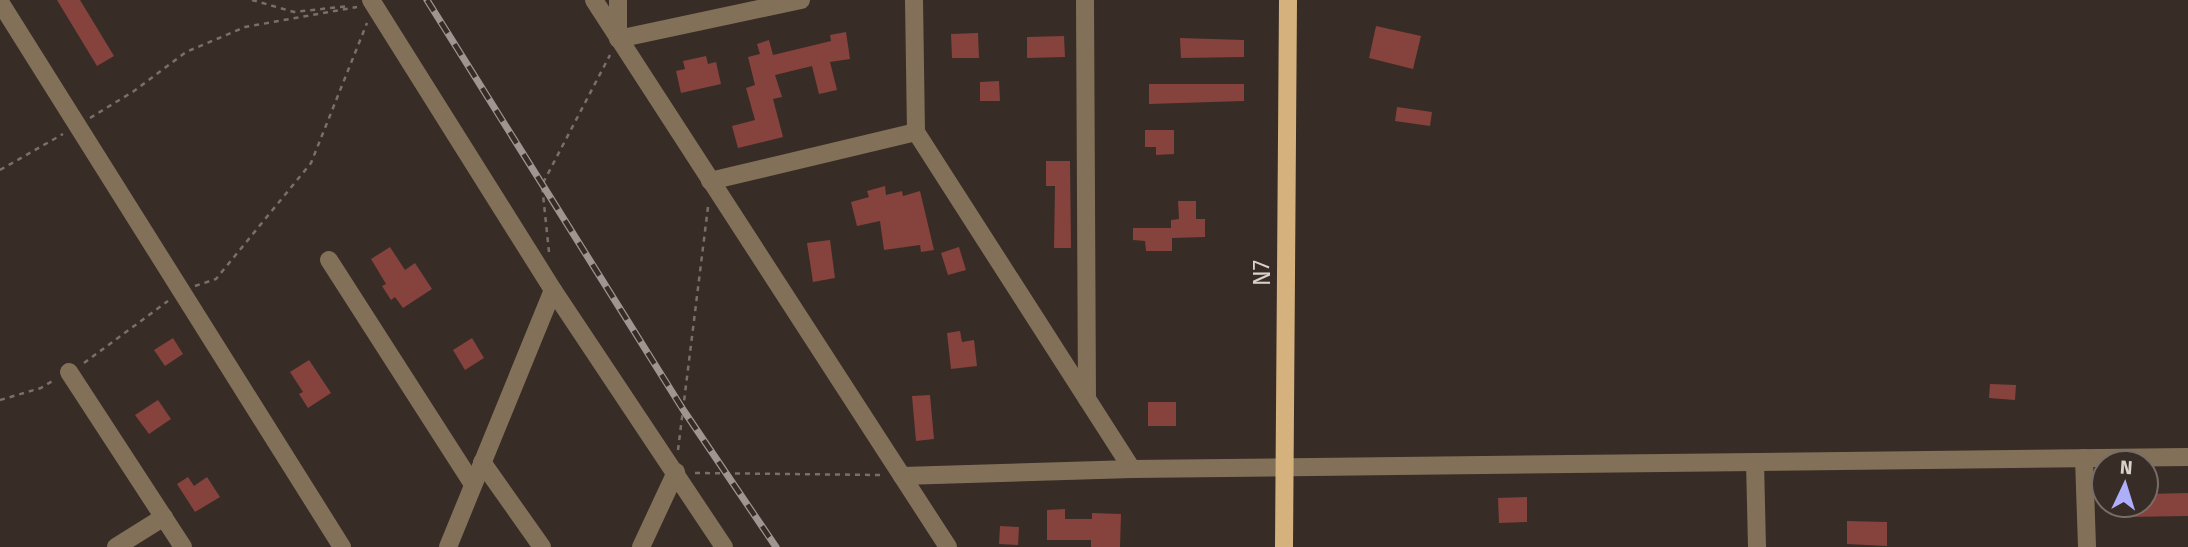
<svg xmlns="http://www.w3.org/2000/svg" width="2188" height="547" font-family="'Fira Sans',sans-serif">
  <rect width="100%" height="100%" fill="#382c26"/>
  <!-- building -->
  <g fill="#86423d">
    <polygon points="57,0 80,0 114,56 97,66"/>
    <polygon points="1376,26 1421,36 1413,69 1369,58"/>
    <polygon points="846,32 850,59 830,62 837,90 819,94 812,66 775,75 782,97 773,99 783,137 738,148 732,126 755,120 746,88 755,85 748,57 760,54 757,44 769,40 773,55 831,41 830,35"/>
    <polygon points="978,33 979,58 952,58 951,34"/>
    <polygon points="1064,36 1065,57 1027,58 1027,37"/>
    <polygon points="1180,38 1244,40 1244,57 1181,58"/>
    <polygon points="706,56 708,64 716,62 721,84 681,93 676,71 685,69 683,61"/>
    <polygon points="999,81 1000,101 980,101 980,82"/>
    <polygon points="1149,84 1244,84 1244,101 1149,104"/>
    <polygon points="1397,107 1432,112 1430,126 1395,121"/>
    <polygon points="1145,130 1174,130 1174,154 1156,155 1156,147 1145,147"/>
    <polygon points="1046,161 1070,161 1071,248 1054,248 1055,186 1046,186"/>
    <polygon points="885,186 886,195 902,191 903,196 920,191 934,250 921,252 920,245 884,250 880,221 857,226 851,202 869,197 867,191"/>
    <polygon points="1178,201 1196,201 1196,219 1205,219 1205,237 1172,238 1172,251 1146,251 1145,241 1133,240 1133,228 1171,228 1171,220 1179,219"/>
    <polygon points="830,240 835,278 813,282 807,243"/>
    <polygon points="390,247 405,270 415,263 432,289 403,308 395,297 391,300 382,286 386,284 371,259"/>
    <polygon points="959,247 966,270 948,275 941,253"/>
    <polygon points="960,331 962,342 974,340 977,366 951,369 947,333"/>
    <polygon points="173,338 183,354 165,366 154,350"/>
    <polygon points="472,338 484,358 465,370 453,350"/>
    <polygon points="309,360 331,393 308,408 299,394 303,392 290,372"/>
    <polygon points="1990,384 2016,385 2015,400 1989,398"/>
    <polygon points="930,395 934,439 916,441 912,396"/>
    <polygon points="158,400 171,419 149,434 135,415"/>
    <rect x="1148" y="402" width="28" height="24"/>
    <polygon points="188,477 194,486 207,477 220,497 195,512 177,484"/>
    <polygon points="2188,493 2188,516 2125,517 2125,505 2146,505 2146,494"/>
    <polygon points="1527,497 1527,522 1499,523 1498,498"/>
    <polygon points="1065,509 1065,519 1092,519 1092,513 1121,514 1120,547 1091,547 1091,540 1047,540 1047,510"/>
    <polygon points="1847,521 1887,522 1887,546 1847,544"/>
    <polygon points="1000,526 1019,527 1018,545 999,544"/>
  </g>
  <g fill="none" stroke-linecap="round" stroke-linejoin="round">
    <!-- path -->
    <g stroke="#7a706b" stroke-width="2.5" stroke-dasharray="5 5" stroke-linecap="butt">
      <polyline points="252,0 294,12 349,6"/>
      <polyline points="90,118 134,91 186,52 245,27 357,7"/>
      <polyline points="0,170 63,134"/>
      <polyline points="549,252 542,185 610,55"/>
      <polyline points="195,286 216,279 311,163 367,23"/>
      <polyline points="84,363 168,301"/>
      <polyline points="0,400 41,388 54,380"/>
      <polyline points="678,450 708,207"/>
      <polyline points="695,473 881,475"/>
    </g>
    <!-- minor -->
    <g stroke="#827158" stroke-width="18">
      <polyline points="371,0 553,290 724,547"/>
      <polyline points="594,0 948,547"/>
      <polyline points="618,0 618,39 801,0"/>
      <polyline points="914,0 916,132 1132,469"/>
      <polyline points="1085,0 1087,399"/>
      <polyline points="0,2 342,547"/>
      <polyline points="710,181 916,132"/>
      <polyline points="329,260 472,483"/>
      <polyline points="69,372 183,547"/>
      <polyline points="2084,458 2087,547"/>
      <polyline points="482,462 542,547"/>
      <polyline points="1755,462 1757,547"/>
      <polyline points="902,476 1132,469 2188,457"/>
      <polyline points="116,547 164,517"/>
      <polyline points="448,547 553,290"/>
      <polyline points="641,547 676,472"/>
    </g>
    <!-- major -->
    <polyline stroke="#d5b17d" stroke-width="18" points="1284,547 1288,0"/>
    <defs>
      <polyline id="rail" points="427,0 684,411 776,547"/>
    </defs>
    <!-- rail casing -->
    <use href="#rail" stroke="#9f9691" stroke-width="7"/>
    <!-- rail -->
    <use href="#rail" stroke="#382c26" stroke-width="4.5" stroke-dasharray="13" stroke-linecap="butt"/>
  </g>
  <g text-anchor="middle" stroke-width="5" stroke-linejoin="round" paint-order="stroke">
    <!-- street labels -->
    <g font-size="23" fill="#d8d1cc" stroke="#382c26">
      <text transform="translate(1262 273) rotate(-90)" y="8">N7</text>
    </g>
  </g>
  <!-- north arrow -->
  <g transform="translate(2125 484) rotate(4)"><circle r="33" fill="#382c26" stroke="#786e68" stroke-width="2"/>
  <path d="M0-5L12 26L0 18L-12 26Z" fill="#adaffb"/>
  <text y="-10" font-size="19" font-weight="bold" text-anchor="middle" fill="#d8d1cc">N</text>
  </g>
</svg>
